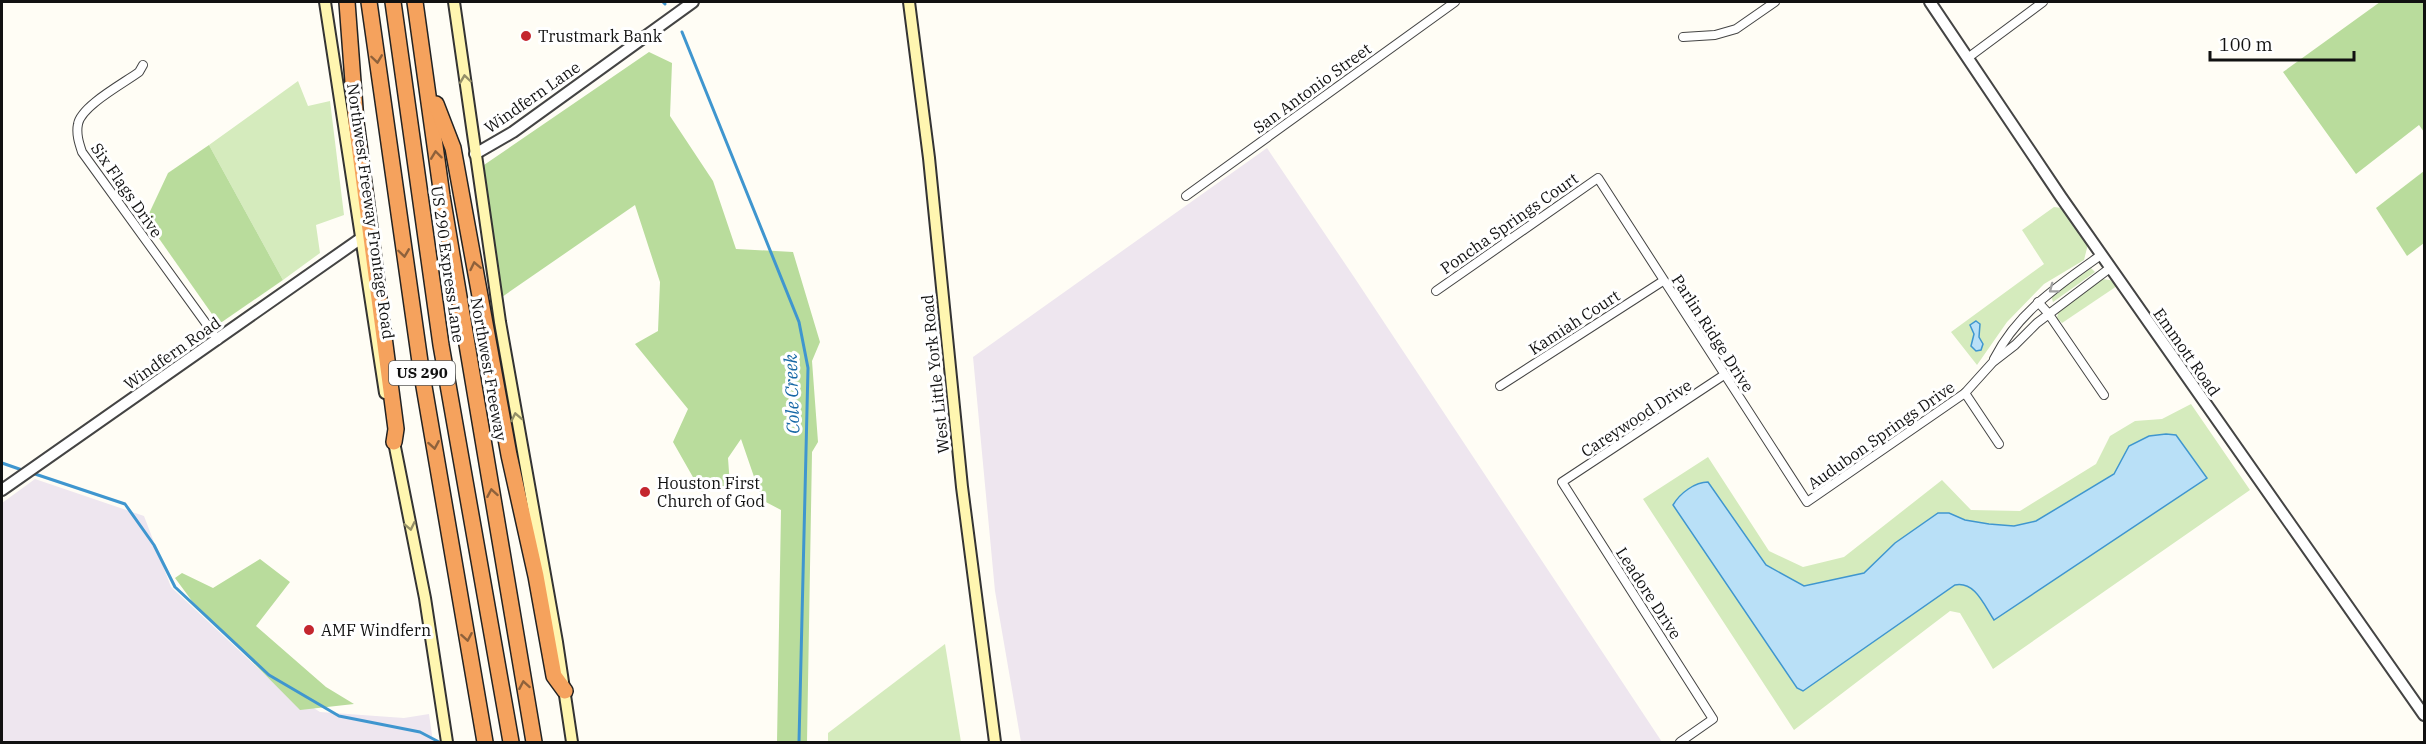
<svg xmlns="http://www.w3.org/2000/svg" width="2426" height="744" font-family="'IBM Plex Serif',serif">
  <rect width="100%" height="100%" fill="#fffdf5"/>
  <!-- industrial -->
  <g fill="#eee6ef">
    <polygon points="1267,148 1354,277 1662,742 1021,742 995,591 973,357"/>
    <polygon points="35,479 144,516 171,587 274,683 320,712 404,718 429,714 433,742 2,742 2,503"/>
  </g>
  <!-- green -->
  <g fill="#d5ebbd">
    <polygon points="298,81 308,106 330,101 344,215 316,225 320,253 283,280 209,145"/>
    <polygon points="2054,207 2069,209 2088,244 2084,260 2044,284 2007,322 1977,365 1951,332 2044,264 2022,230"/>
    <polygon points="2091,268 2095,272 2053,302 2051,296"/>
    <polygon points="2102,279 2116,281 2117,286 2062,323 2057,318 2059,308"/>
    <polygon points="2191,404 2250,490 1993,669 1960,613 1950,611 1794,730 1643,499 1708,457 1769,551 1803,567 1844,557 1942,480 1971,510 2020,511 2096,464 2110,436 2135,421 2162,419"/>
    <polygon points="945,644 961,742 828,742 828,733"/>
  </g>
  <!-- forest -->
  <g fill="#b9dc9c">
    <polygon points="2380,2 2424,2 2424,132 2419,125 2356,174 2283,72"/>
    <polygon points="649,52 672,63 670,116 713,181 736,249 793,252 820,342 812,361 818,442 812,452 807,742 777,742 781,510 762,500 741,439 728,458 730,486 702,493 673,442 688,409 635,344 658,331 660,282 635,205 502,297 481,167"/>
    <polygon points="209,145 283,280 219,324 146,220 168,173"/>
    <polygon points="2424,171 2424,243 2407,256 2376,208"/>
    <polygon points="260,559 290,582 256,626 326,687 354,704 300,710 192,601 175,578 182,573 213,588"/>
  </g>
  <!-- water -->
  <g fill="#b9e0f7" stroke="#3f96cf" stroke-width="1.5">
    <polygon points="1976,321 1980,324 1979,337 1983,344 1981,350 1976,351 1971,346 1974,334 1970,325"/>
    <path d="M2166,434l10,1 31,43 -213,142c-10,-15 -19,-39 -39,-35l-152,106 -6,-3 -124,-183c7,-12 22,-23 35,-23l58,83 38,21 60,-13 31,-30 43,-30h11l16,7 24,4 25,2 22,-5 78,-47 15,-28 20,-10z"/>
  </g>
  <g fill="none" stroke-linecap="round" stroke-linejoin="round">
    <!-- stream -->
    <g stroke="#3f96cf" stroke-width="3">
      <polyline points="663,2 665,4"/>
      <polyline points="682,32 799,322 808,368 799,742"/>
      <polyline points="2,463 25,471"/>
      <polyline points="32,473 125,504 154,545 175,587 269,675 339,716 420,732 439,742"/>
    </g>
    <defs>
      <g id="minor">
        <polyline points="1683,37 1715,35 1736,29 1775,2"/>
        <polyline points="1969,57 2043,2"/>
        <path d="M143,65l-4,7c-15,11 -58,34 -61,52 -2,10 1,19 4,28l136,188"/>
        <polyline points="1186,196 1455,2"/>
        <polyline points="1436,291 1598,178 1807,502 1965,393 1993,362 2015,345 2037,323 2110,268"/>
        <polyline points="2038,302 2048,313 2104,395"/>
        <path d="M1994,359c24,-47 65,-74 107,-104"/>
        <polyline points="1500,386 1663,281"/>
        <polyline points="1965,393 1999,444"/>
        <polyline points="1680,742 1713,719 1562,482 1724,375"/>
      </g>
      <g id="tertiary">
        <polyline points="1930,2 2061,197 2424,715"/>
        <polyline points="475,154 513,132 693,2"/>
        <polyline points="2,490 360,239"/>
      </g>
      <g id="secondary">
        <polyline points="325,2 385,393"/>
        <polyline points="454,2 500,322 557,642 572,742"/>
        <polyline points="909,2 929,158 962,487 995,742"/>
        <polyline points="393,437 425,598 447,742"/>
      </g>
      <g id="motorway">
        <polyline points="347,2 356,122 396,429 394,442"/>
        <polyline points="369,2 421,369 485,742"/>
        <polyline points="393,2 441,345 511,742"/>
        <polyline points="415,2 442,196 534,742"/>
        <polyline points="436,104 453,148 509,455 536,576 554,676 565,691"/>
      </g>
    </defs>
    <!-- minor casing -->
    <use href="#minor" stroke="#444" stroke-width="10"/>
    <!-- tertiary casing -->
    <use href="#tertiary" stroke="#444" stroke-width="14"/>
    <!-- secondary casing -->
    <use href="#secondary" stroke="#333" stroke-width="14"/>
    <!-- motorway casing -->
    <use href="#motorway" stroke="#222" stroke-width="18"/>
    <!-- minor -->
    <use href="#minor" stroke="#fff" stroke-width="8"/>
    <!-- tertiary -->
    <use href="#tertiary" stroke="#fff" stroke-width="10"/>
    <!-- secondary -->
    <use href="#secondary" stroke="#fff6b0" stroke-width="10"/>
    <!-- motorway -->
    <use href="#motorway" stroke="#f5a25d" stroke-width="15"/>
  </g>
  <!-- one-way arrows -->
  <defs><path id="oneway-chevron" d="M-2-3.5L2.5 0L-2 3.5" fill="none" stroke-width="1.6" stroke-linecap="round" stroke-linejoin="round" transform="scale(1.5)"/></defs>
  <g stroke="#8e613b">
    <use href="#oneway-chevron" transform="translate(377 59) rotate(82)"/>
    <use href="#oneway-chevron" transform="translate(436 155) rotate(-97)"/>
    <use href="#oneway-chevron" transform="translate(404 253) rotate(82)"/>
    <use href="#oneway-chevron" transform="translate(475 266) rotate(-102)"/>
    <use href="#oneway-chevron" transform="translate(434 445) rotate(80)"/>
    <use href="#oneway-chevron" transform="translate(492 493) rotate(-100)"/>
    <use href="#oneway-chevron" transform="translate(467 637) rotate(80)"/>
    <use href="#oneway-chevron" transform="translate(524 685) rotate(-100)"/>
  </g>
  <g stroke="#948f68">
    <use href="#oneway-chevron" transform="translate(465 79) rotate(-98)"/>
    <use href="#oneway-chevron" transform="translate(516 417) rotate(-101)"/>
    <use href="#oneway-chevron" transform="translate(410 526) rotate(78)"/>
  </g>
  <use stroke="#a0a0a0" href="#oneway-chevron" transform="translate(2053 289) rotate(143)"/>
  <!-- markers -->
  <g fill="#c4262e" stroke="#fff" stroke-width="2">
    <circle cx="526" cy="36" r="6"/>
    <circle cx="645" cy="492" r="6"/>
    <circle cx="309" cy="630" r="6"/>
  </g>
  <g text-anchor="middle" stroke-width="6" stroke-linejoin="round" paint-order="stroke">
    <!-- shield labels -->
    <rect fill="#fff" stroke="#585858" stroke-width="1.5" x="389" y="361" width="66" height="24" rx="4.5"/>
    <g font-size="15" font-weight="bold" fill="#111">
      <text x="422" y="378">US 290</text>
    </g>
    <!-- poi labels -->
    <g font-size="16" fill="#111" stroke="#fff" text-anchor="start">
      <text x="538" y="42">Trustmark Bank</text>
      <text x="657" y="489">Houston First<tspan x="657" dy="18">Church of God</tspan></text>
      <text x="321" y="636">AMF Windfern</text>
    </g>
    <!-- street labels -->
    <g font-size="16" fill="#111" stroke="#fff">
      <text transform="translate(1312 88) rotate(-36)" y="6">San Antonio Street</text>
      <text transform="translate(532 97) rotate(-35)" y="6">Windfern Lane</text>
      <text transform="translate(127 190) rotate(55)" y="6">Six Flags Drive</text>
      <text transform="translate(371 211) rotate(82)" y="6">Northwest Freeway Frontage Road</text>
      <text transform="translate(1509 223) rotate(-35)" y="6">Poncha Springs Court</text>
      <text transform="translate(448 264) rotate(82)" y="6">US 290 Express Lane</text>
      <text transform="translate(1574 322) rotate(-33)" y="6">Kamiah Court</text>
      <text transform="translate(1713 333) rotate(57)" y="6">Parlin Ridge Drive</text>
      <text transform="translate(2187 352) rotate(55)" y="6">Emmott Road</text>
      <text transform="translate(172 353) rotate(-35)" y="6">Windfern Road</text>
      <text transform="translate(489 369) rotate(80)" y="6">Northwest Freeway</text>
      <text transform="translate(935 374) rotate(-96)" y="6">West Little York Road</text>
      <text transform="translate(1636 418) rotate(-33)" y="6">Careywood Drive</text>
      <text transform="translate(1881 435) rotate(-35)" y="6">Audubon Springs Drive</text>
      <text transform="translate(1649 593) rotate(57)" y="6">Leadore Drive</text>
    </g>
    <!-- water labels -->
    <g font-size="18" font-style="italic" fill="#1768a6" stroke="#fff">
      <text transform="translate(792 394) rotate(-92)" y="6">Cole Creek</text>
    </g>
  </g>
  <!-- border -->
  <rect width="2426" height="744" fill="none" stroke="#111111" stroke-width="6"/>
  <!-- scale -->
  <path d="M2210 51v9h144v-9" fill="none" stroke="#111111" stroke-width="3"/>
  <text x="2219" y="51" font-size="18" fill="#111111" stroke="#ffffff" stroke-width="4.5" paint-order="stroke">100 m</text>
</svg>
